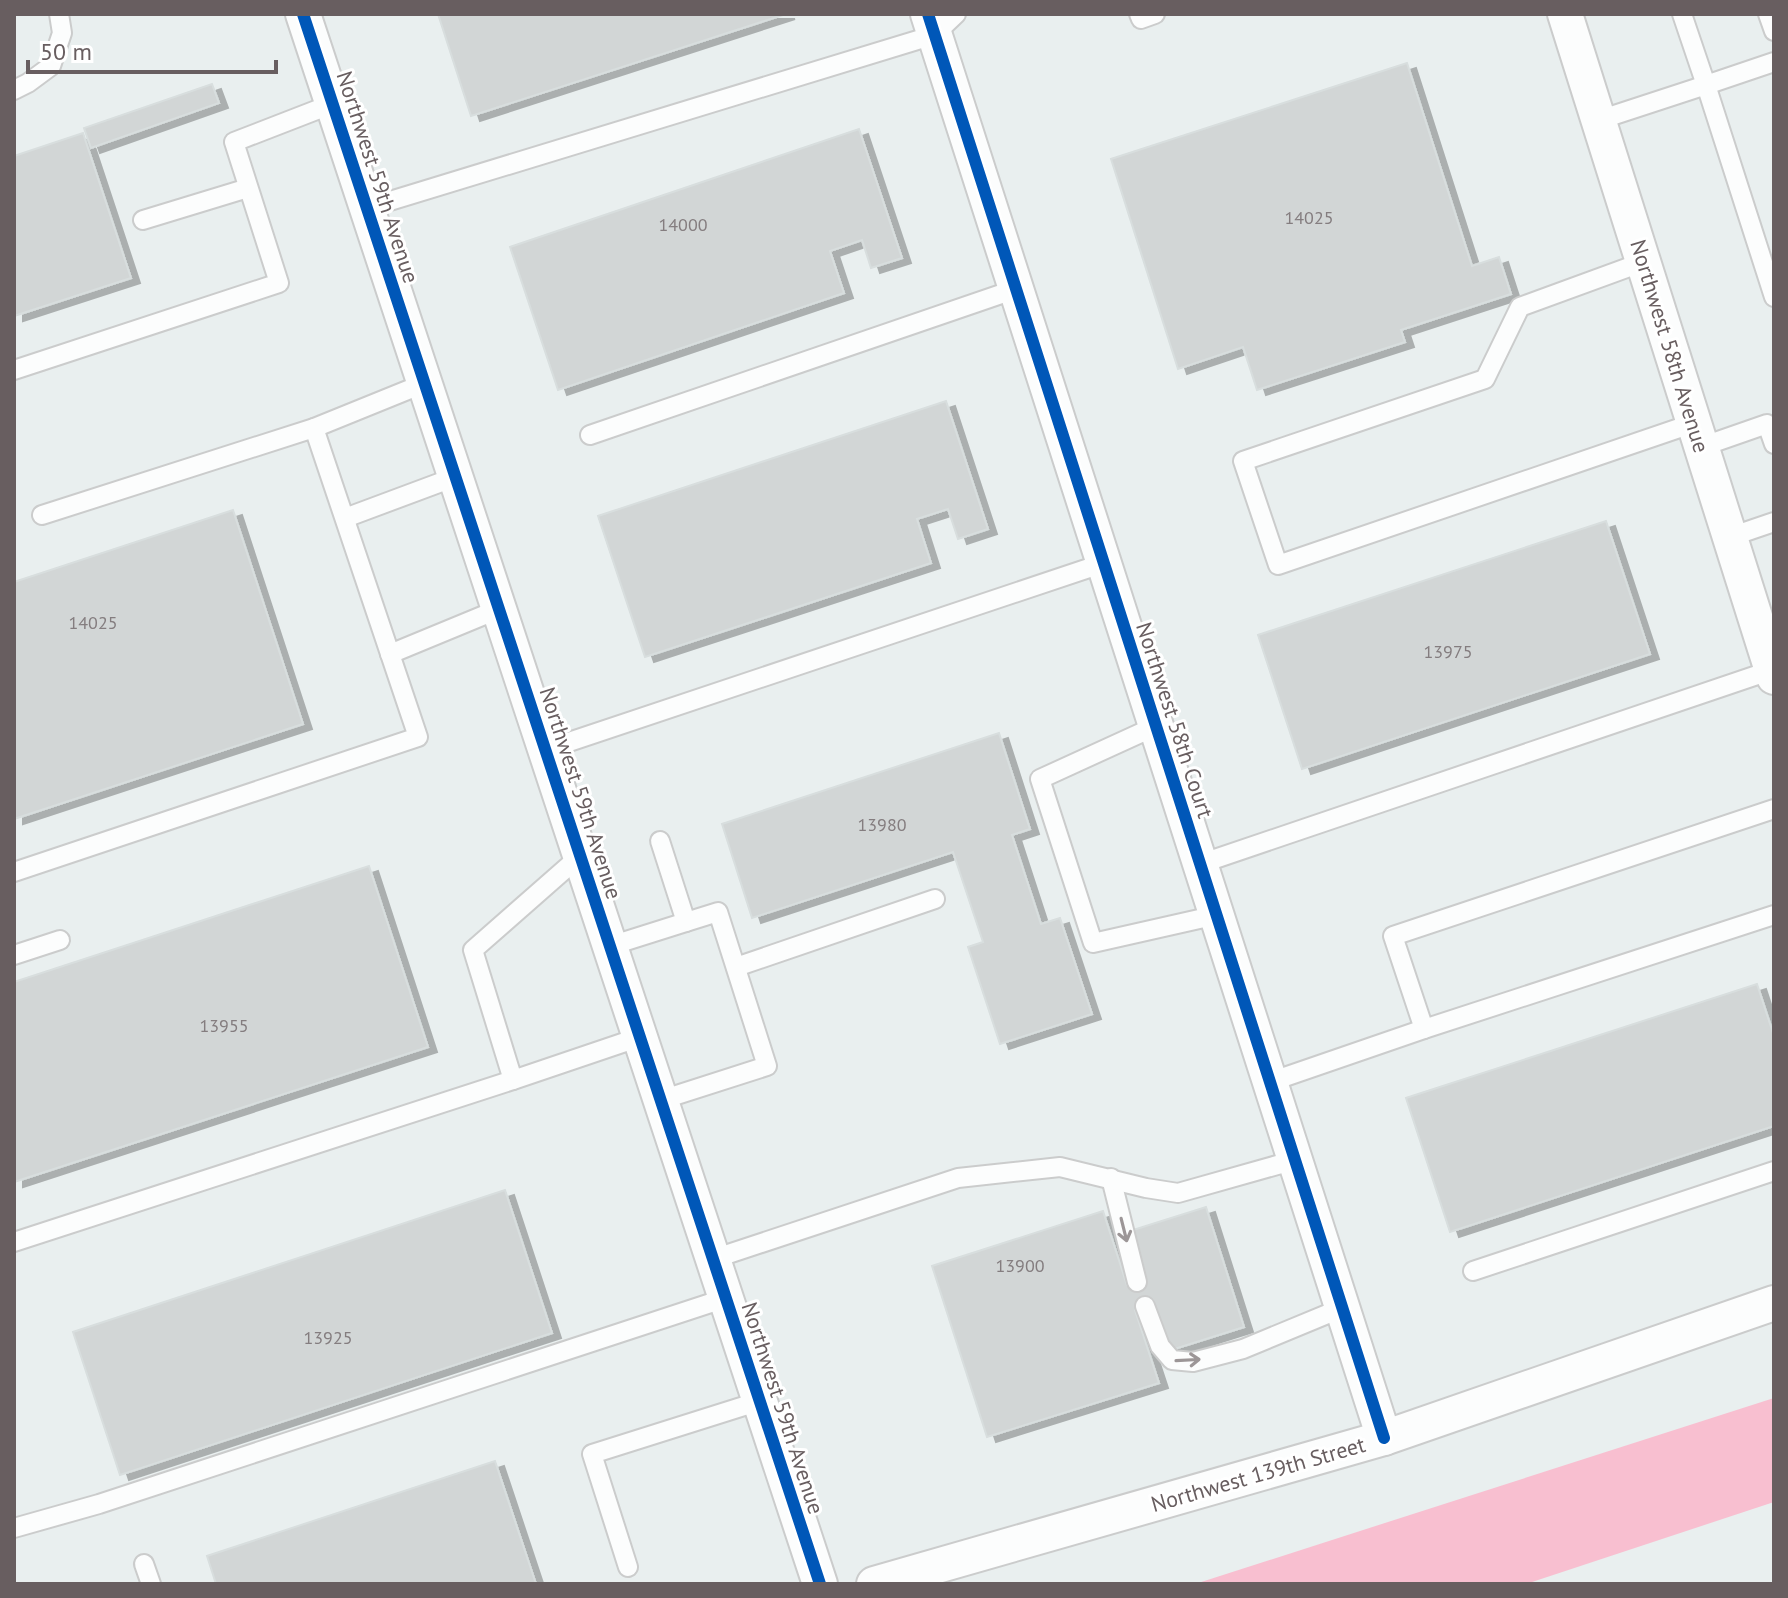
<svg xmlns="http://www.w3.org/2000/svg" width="1788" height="1598" font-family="'PT Sans',sans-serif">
  <defs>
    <filter id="shadow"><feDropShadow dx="9" dy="5" stdDeviation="0" flood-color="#0004"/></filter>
  </defs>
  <rect width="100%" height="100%" fill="#e9efef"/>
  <!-- water -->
  <polygon fill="#f8bfd0" points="1774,1398 1774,1502 1526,1584 1195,1584"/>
  <!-- building -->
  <g fill="#d2d6d6" stroke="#d8dede" stroke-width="2" filter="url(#shadow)">
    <polygon points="438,14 786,14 471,116"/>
    <polygon points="1407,63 1472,266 1499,257 1511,294 1401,330 1405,342 1257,390 1243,347 1178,369 1111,159"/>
    <polygon points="212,84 219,103 91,148 84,128"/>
    <polygon points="859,129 902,258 871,268 862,240 830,251 844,293 558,390 510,247"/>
    <polygon points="83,133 131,278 14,316 14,156"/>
    <polygon points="946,401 988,529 958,539 948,509 917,519 931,563 645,657 598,516"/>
    <polygon points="233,510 303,724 14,819 14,582"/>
    <polygon points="1606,521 1650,654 1302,769 1258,635"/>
    <polygon points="999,733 1030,829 1012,835 1041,924 1060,918 1092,1014 1000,1044 968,947 983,942 953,852 752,918 722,824"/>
    <polygon points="369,866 428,1047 14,1182 14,982"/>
    <polygon points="1757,984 1774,1036 1774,1126 1450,1232 1406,1098"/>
    <polygon points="505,1190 552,1333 120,1475 73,1332"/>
    <polygon points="1206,1207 1244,1327 1168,1351 1145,1306 1135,1310 1159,1383 987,1437 932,1266 1103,1211 1127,1285 1137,1282 1130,1231"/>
    <polygon points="495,1461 536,1584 216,1584 207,1556"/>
  </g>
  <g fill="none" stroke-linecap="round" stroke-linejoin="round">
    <defs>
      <g id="service">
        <polyline points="1139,14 1141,19 1155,14"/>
        <polyline points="1682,14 1706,85 1774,62"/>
        <polyline points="1768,14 1774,31"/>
        <polyline points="14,90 28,83 51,66 62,33 59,14"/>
        <polyline points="1599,120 1706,85 1774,297"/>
        <polyline points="367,208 934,35 956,14"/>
        <polyline points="143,220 248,188"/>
        <polyline points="1643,262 1520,307 1485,379 1243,461 1278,565 1694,423"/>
        <polyline points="14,370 279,283 234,142 332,104"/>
        <polyline points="314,428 425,383"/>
        <polyline points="590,435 1016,289"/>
        <polyline points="1701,447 1767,424 1774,444"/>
        <polyline points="345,518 455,477"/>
        <polyline points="1730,537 1774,522"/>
        <polyline points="390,654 499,609"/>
        <polyline points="1156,726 1040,779 1093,943 1217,915"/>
        <polyline points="545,750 1104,563"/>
        <polyline points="1774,809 1393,936 1424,1029 1774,915"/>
        <polyline points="1200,864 1772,670"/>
        <polyline points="14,872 418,737 314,428 42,515"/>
        <polyline points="610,946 686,922 660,841"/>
        <polyline points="14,955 60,940"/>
        <polyline points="736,967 935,899"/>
        <polyline points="513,1080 640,1037"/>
        <polyline points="1270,1082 1424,1029"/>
        <polyline points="661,1100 767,1066 718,912 686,922"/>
        <polyline points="1111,1178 1137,1282"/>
        <polyline points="14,1242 513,1080 473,950 580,856"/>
        <polyline points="713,1259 958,1178 1060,1167 1146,1188 1178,1193 1295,1160"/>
        <polyline points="1473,1271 1774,1171"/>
        <polyline points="1145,1306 1160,1346 1172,1360 1193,1362 1243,1349 1342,1308"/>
        <polyline points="14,1528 99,1504 726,1298"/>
        <polyline points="144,1564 151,1584"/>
        <polyline points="628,1567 592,1454 760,1401"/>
      </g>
      <g id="minor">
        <polyline points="303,14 820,1584"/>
        <polyline points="928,14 1384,1438"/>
        <polyline points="1565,14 1774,677"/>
        <polyline points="874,1584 1384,1438 1774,1303"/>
      </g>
    </defs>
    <!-- service casing -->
    <use href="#service" stroke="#cbcccc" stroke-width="22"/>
    <!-- minor casing -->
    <use href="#minor" stroke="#cbcccc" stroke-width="38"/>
    <!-- service -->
    <use href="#service" stroke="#fcfdfd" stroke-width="18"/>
    <!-- minor -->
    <use href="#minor" stroke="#fcfdfd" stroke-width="34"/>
    <defs>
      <g id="cycleway">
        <polyline points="303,14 820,1584"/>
        <polyline points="928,14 1384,1438"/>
      </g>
    </defs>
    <!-- cycleway casing -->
    <use href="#cycleway" stroke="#fff" stroke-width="17"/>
    <!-- cycleway -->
    <use href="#cycleway" stroke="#0057b8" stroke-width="12"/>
  </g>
  <!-- one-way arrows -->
  <defs><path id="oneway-shaft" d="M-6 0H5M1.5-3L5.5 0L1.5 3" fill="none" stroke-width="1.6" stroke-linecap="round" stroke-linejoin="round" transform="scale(2)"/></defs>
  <g stroke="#9c9697">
    <use href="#oneway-shaft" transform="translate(1124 1230) rotate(76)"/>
    <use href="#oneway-shaft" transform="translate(1188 1360) rotate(-3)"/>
  </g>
  <g text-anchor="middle" stroke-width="6" stroke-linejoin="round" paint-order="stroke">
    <!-- number labels -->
    <g font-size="18" fill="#847d7f">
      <text x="1309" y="224">14025</text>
      <text x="683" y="231">14000</text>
      <text x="93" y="629">14025</text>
      <text x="1448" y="658">13975</text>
      <text x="882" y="831">13980</text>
      <text x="224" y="1032">13955</text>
      <text x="1020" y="1272">13900</text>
      <text x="328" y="1344">13925</text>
    </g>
    <!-- street labels -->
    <g font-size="22" fill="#685e60" stroke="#fff">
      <text transform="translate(378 177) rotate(72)" y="8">Northwest 59th Avenue</text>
      <text transform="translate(1670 346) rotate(73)" y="8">Northwest 58th Avenue</text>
      <text transform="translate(1175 720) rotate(72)" y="8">Northwest 58th Court</text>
      <text transform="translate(581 793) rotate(72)" y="8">Northwest 59th Avenue</text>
      <text transform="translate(783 1408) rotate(72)" y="8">Northwest 59th Avenue</text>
      <text transform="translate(1258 1474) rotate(-16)" y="8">Northwest 139th Street</text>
    </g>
  </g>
  <!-- border -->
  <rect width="1788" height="1598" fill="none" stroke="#685e60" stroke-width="32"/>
  <!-- scale -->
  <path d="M28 60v12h248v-12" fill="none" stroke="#685e60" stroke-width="4"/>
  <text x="40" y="60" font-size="24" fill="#685e60" stroke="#ffffff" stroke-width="6" paint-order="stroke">50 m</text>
</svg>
